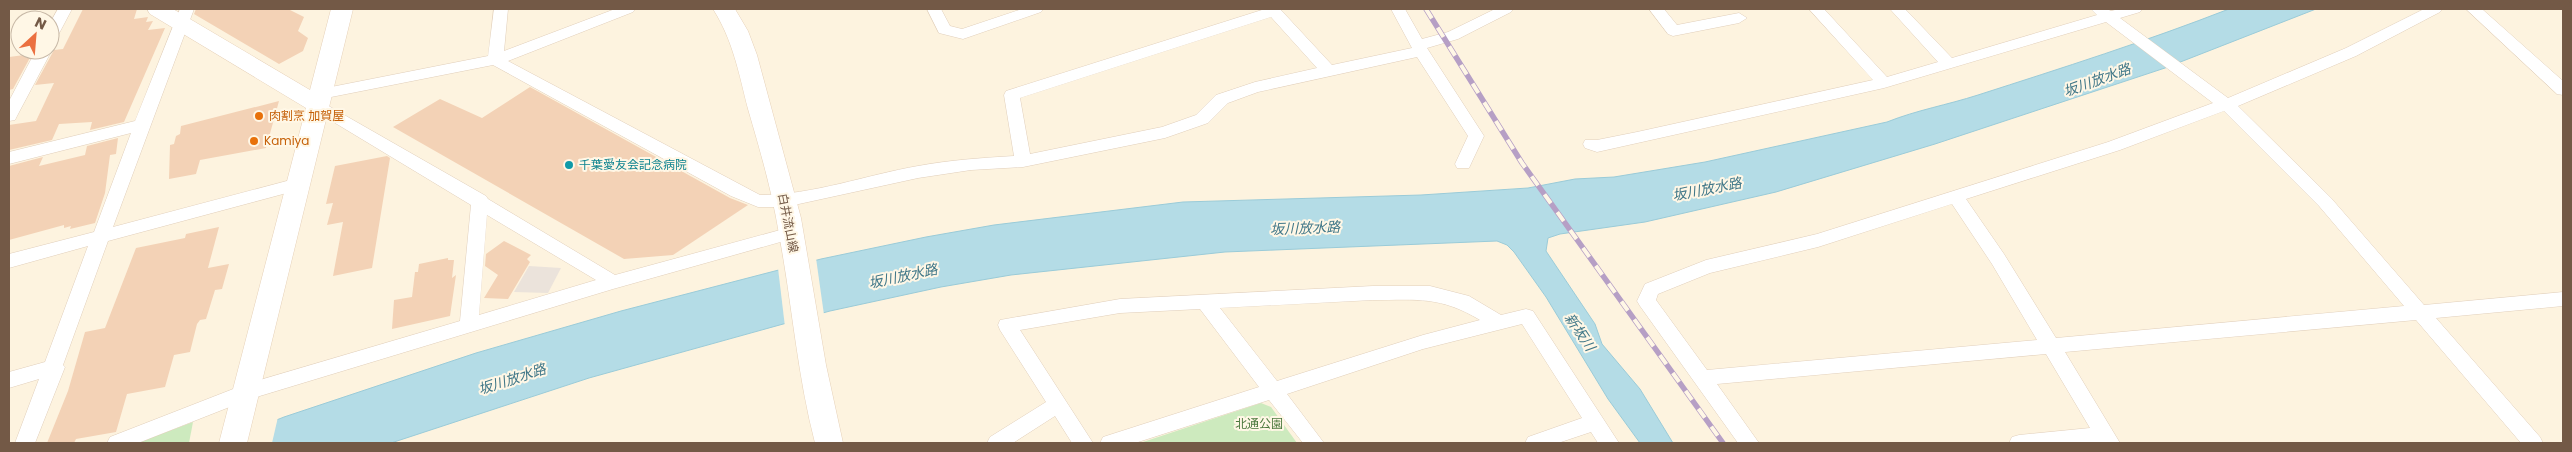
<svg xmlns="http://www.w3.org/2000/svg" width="2572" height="452" font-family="Poppins,'Noto Sans JP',sans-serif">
  <rect width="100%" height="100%" fill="#fdf3df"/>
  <!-- industrial -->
  <polygon fill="#ebe3db" points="529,266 561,268 548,293 514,292"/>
  <!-- green -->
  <g fill="#cdeabe">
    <polygon points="1261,403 1271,407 1297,443 1140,443"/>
    <polygon points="193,422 189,443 137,443"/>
  </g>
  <!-- water -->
  <path fill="#b4dce6" stroke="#9acbd8" d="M2229,9h87l-151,59 -230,76 -159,48 -131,30 -85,12 -12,4 -2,13 49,73 7,20 38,45 33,54h-33l-32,-44 -62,-102 -32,-45 -7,-7 -10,-4 -272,11 -214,23 -70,12 -111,24 -241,67 -198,65h-172l65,-26 192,-64 145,-42 200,-52 105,-22 68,-12 189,-23 238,-7 107,-7 47,-9 39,-2 91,-15 182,-40c30,-12 60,-17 91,-27 84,-27 169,-54 251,-86z"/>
  <!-- pier -->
  <g fill="#fdf3df">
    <polygon points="816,258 824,315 785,327 778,268"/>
    <polygon points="278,417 272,443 216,443 218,441"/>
  </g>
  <!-- building -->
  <g fill="#f3d2b6">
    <polygon points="83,9 137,9 134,19 148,17 146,22 153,21 148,30 165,28 124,122 90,130 92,122 59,124 52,140 9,150 9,125 36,121 54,83 35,85 54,50 63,49"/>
    <polygon points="196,9 288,9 304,17 298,31 308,38 303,51 279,64 194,14"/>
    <polygon points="32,54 13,89 9,90 9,57"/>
    <polygon points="530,87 730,198 748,205 673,255 624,259 393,127 440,99 482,118"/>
    <polygon points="279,101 266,148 200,160 196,174 169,179 170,145 174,144 176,136 180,134 181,126"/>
    <polygon points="118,138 116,154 110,155 105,193 95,223 70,229 71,226 64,228 64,225 9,240 9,166 43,157 39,166 85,155 87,146"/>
    <polygon points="387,156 390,158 372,268 333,276 343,222 327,225 333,203 326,204 335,166"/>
    <polygon points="219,227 208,268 229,264 222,289 215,290 206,319 200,320 197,324 190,352 174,355 165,387 127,394 116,432 76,439 74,443 47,443 68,391 85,332 105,328 136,248 185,238 186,234"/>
    <polygon points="504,241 531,255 527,259 530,262 508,299 484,298 498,275 485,266 486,254"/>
    <polygon points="448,258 448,260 454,260 452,278 456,275 450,316 392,329 394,300 412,297 415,272 418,272 419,264"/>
  </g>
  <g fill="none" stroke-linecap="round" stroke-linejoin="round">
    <defs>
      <g id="street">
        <polygon points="58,9 72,9 55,41 50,43 50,23"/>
        <polygon points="180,9 194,9 113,227 298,178 304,180 307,184 304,188 298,190 108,241 63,365 65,367 35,443 15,443 39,379 9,388 9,372 45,362 88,246 9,268 9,254 94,232 131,133 9,164 9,152 135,121"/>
        <path d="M494,9h14l-4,42 111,-42h20l-2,3 -125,49 252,134c53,0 106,-20 158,-29 32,-6 64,-8 96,-10l-10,-61 2,-4 259,-82h15l52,56 80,-17 -21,-39h14l17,30 26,-7 47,-23h18l-2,3 -53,27 -31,9 57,88 -15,32h-12l-2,-4 13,-28 -51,-79 -159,35 -30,11 -20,20 -43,15 -142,29 -52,3 -53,8 -133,29h-27l-27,-11 -238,-131 -172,34 -6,-1 -2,-4 2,-4 6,-1 167,-33zM1271,17l46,51 -62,14 -39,13 -20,20 -34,12 -132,27 -10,-56z"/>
        <polygon points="927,9 941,9 950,26 962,29 1022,9 1043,9 1041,12 963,39 939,33"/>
        <polygon points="1649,9 1664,9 1677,25 1739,13 1747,18 1739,23 1673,36 1668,34"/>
        <path d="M1809,9h15l63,68 51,-15 -48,-53h15l47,49 145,-43 -6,-6h16l4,2 8,-2h23l-2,3 -20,6 108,80 118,-50 78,-39h18l-2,3 -84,44 -118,50 93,92 93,107 139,-13v14l-127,12 104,119 3,6h-22l-105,-123 -351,32 55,91h-111l3,-6 7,-2 71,-7 -44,-74 -329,30 42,59h-21l-98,-137 -3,-5 8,-17 61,-24 111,-26 291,-92 105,-39 -107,-81 -222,66 -287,64 -12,-4 -2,-4 2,-4h12l40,-8 236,-52zM2224,111l95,95 85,100 -348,32 -52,-84 -38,-55 154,-49zM1952,204l40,60 45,76 -330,30 -51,-70 2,-6 52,-21 108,-26z"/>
        <polygon points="2466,9 2482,9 2563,81 2563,95 2557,94"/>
        <polygon points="50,47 52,50 17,116 15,120 9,121 9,101 36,50 50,50"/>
        <path d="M318,100l168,96 2,3 127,76 176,-48 6,1 3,5 -3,5 -6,1 -178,50 -363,110 -112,44h-31l3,-6 136,-53 214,-63 11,-116 -159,-96 -2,-4 2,-4zM487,215l109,65 -117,35z"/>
        <path d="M1373,286h57l39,10 32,19 25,-6 7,2 86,132h-21l-7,-11 -33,11h-33l3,-6 54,-19 -60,-94 -99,25 -136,45 37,49h-21l-34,-43 -134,43h-35l3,-6 156,-50 -59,-78 -80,4 -100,17 73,113h-21l-17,-27 -42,27h-26l3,-6 56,-35 -46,-72 -2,-5 2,-5 120,-21zM1373,300c45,0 67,-4 107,20l-57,15 -146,46 -57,-73z"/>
      </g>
      <g id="secondary">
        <polygon points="147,9 173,9 310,90 331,9 353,9 247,443 219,443 306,108 150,14"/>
        <path d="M713,9h22l13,22 9,24 44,163 25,147 17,78h-28c-18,-69 -23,-140 -36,-209 -7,-43 -19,-84 -31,-125 -9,-35 -15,-69 -35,-100z"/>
      </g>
    </defs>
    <!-- street casing -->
    <use href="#street" stroke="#e1cfbb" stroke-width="1"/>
    <!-- secondary casing -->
    <use href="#secondary" stroke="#e6d1b9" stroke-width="1"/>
    <!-- street -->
    <use href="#street" fill="#fff" fill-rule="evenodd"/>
    <!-- secondary -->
    <use href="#secondary" fill="#fff" fill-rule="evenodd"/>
    <defs>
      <polyline id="rail" points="1426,9 1522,163 1723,443"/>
    </defs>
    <!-- rail casing -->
    <use href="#rail" stroke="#b69fc5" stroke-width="5.5"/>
    <!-- rail -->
    <use href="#rail" stroke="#fff7e6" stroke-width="4" stroke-dasharray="11" stroke-linecap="butt"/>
  </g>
  <!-- markers -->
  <g fill="#e8710a" stroke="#fff7e6" stroke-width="2">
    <circle cx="259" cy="116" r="5"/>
    <circle cx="254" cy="141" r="5"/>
  </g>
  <circle fill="#0f9aa8" stroke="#fff7e6" stroke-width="2" cx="569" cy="165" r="5"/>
  <g text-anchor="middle" stroke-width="4" stroke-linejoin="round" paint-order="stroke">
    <!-- food labels -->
    <g font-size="12" fill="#c56008" stroke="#fff7e6" text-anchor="start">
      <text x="269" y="120">肉割烹 加賀屋</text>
      <text x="264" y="145">Kamiya</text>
    </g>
    <!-- culture labels -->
    <g font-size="12" fill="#0d838f" stroke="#fff7e6" text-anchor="start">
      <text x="579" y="169">千葉愛友会記念病院</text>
    </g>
    <!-- street labels -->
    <g font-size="12" fill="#735946" stroke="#fff7e6">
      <text transform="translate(788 223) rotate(79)" y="4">白井流山線</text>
    </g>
    <!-- park labels -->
    <g font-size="12" fill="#4c793e" stroke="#fff7e6">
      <text x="1259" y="428">北通公園</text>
    </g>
    <!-- water labels -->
    <g font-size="14" font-style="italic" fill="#407788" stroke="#fff7e6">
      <text transform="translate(2097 80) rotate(-20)" y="5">坂川放水路</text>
      <text transform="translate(1707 189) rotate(-11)" y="5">坂川放水路</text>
      <text transform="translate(1305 228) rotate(-2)" y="5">坂川放水路</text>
      <text transform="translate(903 276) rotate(-12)" y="5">坂川放水路</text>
      <text transform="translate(1580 332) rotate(56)" y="5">新坂川</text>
      <text transform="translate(512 379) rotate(-18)" y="5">坂川放水路</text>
    </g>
  </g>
  <!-- border -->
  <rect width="2572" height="452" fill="none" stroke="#735946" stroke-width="20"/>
  <!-- north arrow -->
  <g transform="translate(35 35) rotate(26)"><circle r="24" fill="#fff7e6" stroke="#c7b8a6"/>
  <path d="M0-4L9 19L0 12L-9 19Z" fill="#eb7040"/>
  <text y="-8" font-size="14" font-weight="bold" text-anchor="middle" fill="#735946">N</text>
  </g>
</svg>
